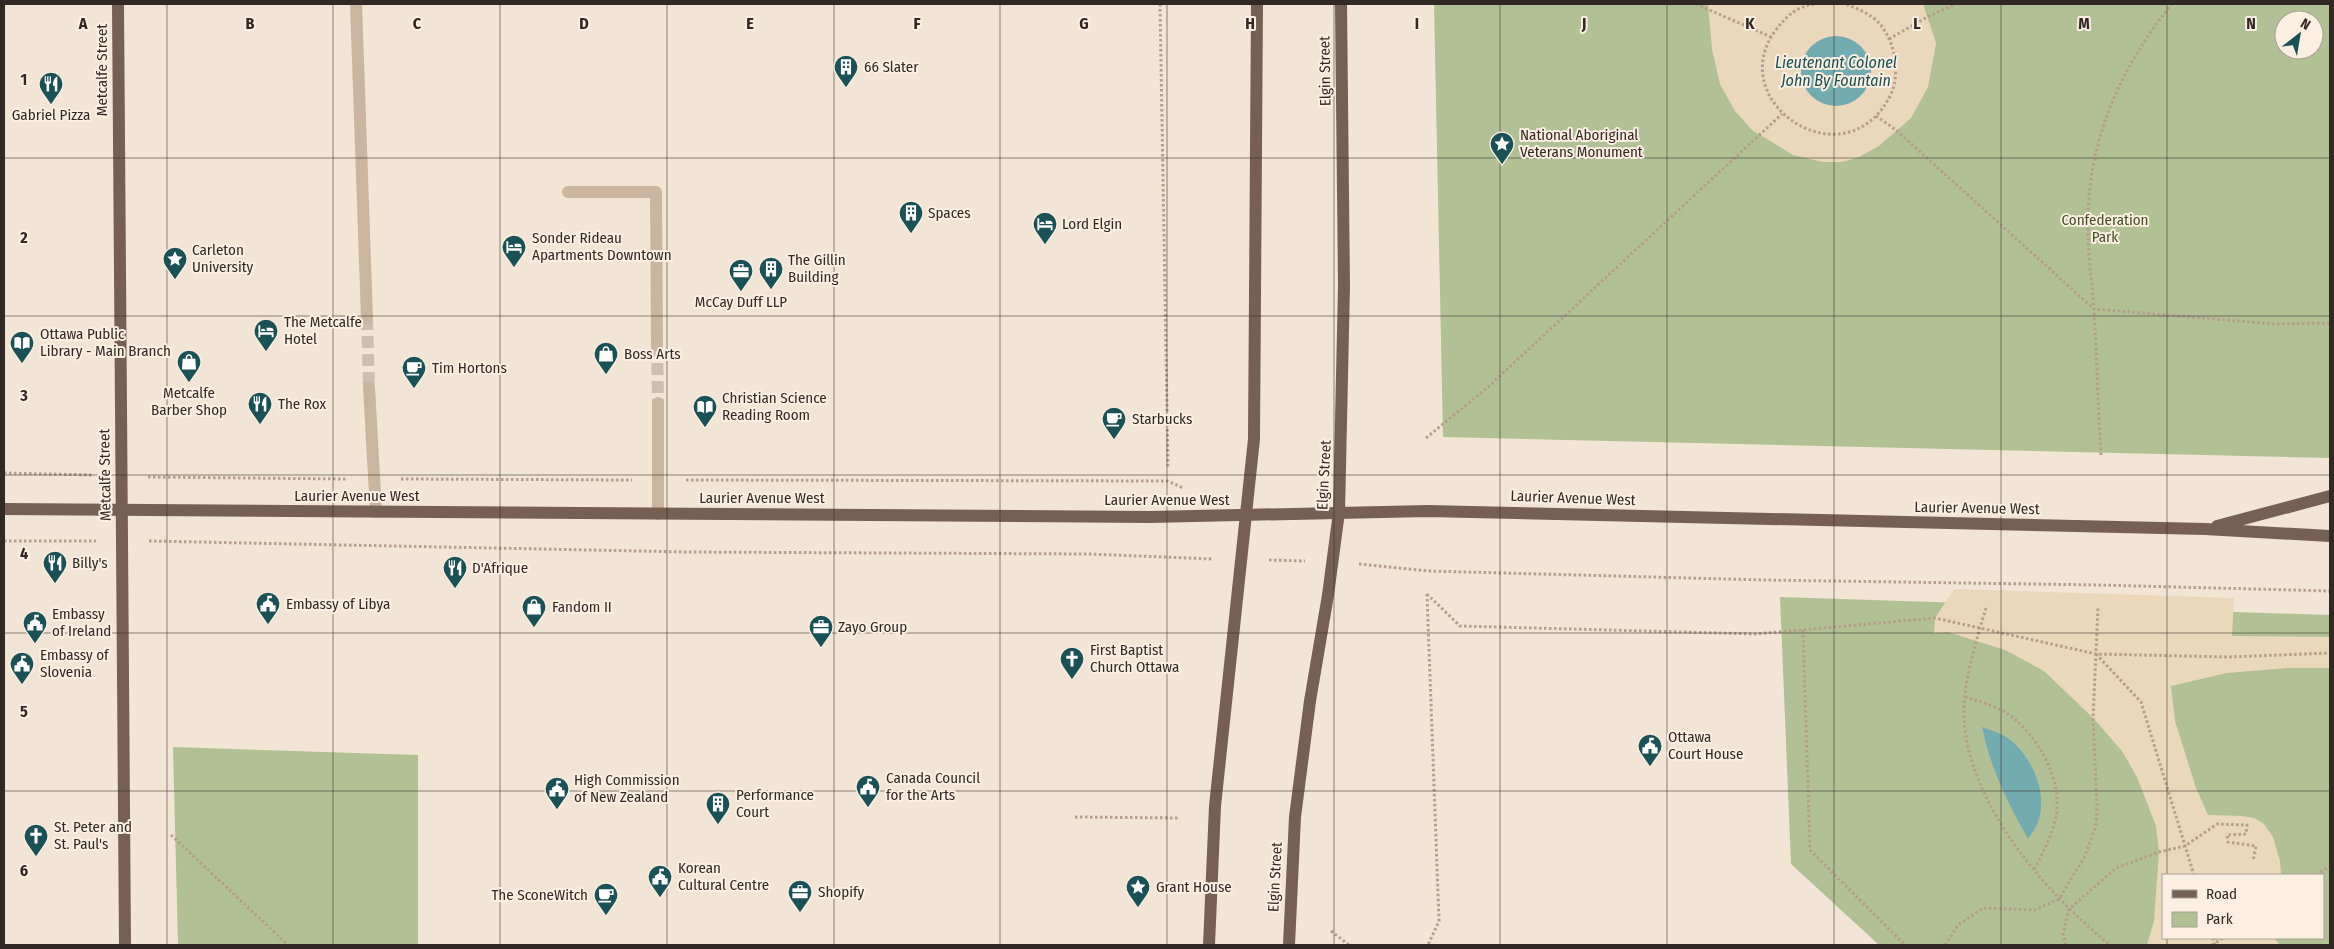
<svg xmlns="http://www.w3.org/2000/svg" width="2334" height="949" font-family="'Fira Sans Condensed',sans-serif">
  <rect width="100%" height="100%" fill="#f2e5d5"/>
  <!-- green -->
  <g fill="#b1c195" fill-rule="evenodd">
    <path d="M1434,4h896v454l-887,-21zM2284,20h30v30h-30z"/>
    <path d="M1780,597l550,18v330h-451l-88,-81zM2163,875h160v63h-160z"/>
    <polygon points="173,747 418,755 418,945 178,945"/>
  </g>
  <!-- plaza -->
  <g fill="#ebd7bb">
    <polygon points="1708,4 1923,4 1936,43 1928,87 1911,118 1879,146 1859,157 1842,162 1823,162 1793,155 1752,130 1735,111 1720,84 1712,49"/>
    <polygon points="1954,589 2234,598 2232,636 2330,637 2330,668 2289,668 2227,673 2171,686 2175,721 2196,788 2208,815 2242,816 2254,818 2264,824 2273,837 2280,861 2281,874 2163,875 2163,938 2274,938 2280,945 2147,945 2154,921 2159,852 2156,826 2137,777 2122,751 2093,718 2044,671 2005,650 1948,632 1934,633 1935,618"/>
  </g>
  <!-- water -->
  <g fill="#73acb0">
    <circle cx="1836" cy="71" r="35"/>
    <path d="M1982,727c7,3 15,5 21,8 27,16 46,57 35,87 -2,6 -7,12 -10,17 -21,-38 -37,-69 -46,-112z"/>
  </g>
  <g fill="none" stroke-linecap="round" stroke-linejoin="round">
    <!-- minor-tunnel -->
    <g stroke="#ccbfb2" stroke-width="12" stroke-dasharray="12 6" stroke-linecap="butt">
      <polyline points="367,318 369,387"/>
      <polyline points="657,345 658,403"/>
    </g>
    <!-- path -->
    <g stroke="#b59e8b" stroke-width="3" stroke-dasharray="2.5 2.5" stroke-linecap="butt">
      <polyline points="1160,4 1168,467"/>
      <polyline points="1696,4 1771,37"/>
      <path d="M1814,4c-20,4 -27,12 -39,27 -51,71 66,150 113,69 14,-23 8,-59 -10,-78 -9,-9 -22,-14 -33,-18"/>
      <polyline points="1889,39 1929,16 1956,4"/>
      <polyline points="1876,116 1896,130 2094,309 2274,324 2330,323"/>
      <polyline points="1426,438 1488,387 1782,114"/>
      <path d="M2101,455c-3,-48 -4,-96 -7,-144 -2,-31 -7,-61 -6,-92 1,-81 33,-153 84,-215"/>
      <polyline points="4,473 94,475"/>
      <polyline points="148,477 347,479"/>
      <polyline points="401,479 632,480"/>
      <polyline points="686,480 1168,481 1183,488"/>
      <polyline points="4,541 96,541"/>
      <polyline points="149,541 687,552 1089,554 1213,559"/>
      <polyline points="1269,560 1305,561"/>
      <polyline points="1359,564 1428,571 1764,580 2099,585 2330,591"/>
      <polyline points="1427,594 1460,626 1756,634 1935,618 2096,654 2227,657 2330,653"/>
      <polyline points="1427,594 1439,921 1428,945"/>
      <path d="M1986,608c-10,33 -24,78 -22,112 6,87 82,173 146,225"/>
      <polyline points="1803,630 1810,850 1905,945"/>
      <polyline points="2096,654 2141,702 2194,875"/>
      <path d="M1965,697c16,5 32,9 46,19 28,22 52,64 45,101 -4,19 -13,35 -22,53"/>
      <polyline points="1075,817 1180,818"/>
      <polyline points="171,835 288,945"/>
      <polyline points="2316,875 2330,866"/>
      <polyline points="1331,931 1349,945"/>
      <polyline points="2213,938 2215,945"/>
      <polyline points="1945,945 1958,925 1983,908 2035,910 2059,899 2084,858 2096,826 2097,807 2093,718 2098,608"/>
      <polyline points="2066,945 2063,934 2069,909 2116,868 2159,852 2185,846 2217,824 2247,825 2246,834 2227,835 2228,842 2256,846 2253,861"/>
      <polyline points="2212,945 2223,938"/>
    </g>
    <!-- minor -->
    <g stroke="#cab5a1" stroke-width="12">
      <polyline points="356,4 367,318"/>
      <polyline points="568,192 656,192 657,345"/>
      <polyline points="369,387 376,512"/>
      <polyline points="658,514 658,403"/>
    </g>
    <!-- major -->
    <g stroke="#766054" stroke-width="12">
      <polyline points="118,4 125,945"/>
      <polyline points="4,509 1150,517 1428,511 2205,529 2330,536"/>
      <polyline points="2217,526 2330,496"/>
      <polyline points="1209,945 1215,806 1254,439 1257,4"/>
      <polyline points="1289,945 1295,817 1310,701 1328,595 1339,512 1344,286 1341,4"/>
    </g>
  </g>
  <!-- grid -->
  <path fill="none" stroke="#332924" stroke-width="1" stroke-opacity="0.55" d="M167,4v941M333,4v941M500,4v941M667,4v941M834,4v941M1000,4v941M1167,4v941M1334,4v941M1500,4v941M1667,4v941M1834,4v941M2001,4v941M2167,4v871M4,158h2326M4,316h2326M4,475h2326M4,633h2326M4,791h2326M2167,938v7"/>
  <!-- icons -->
  <defs>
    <symbol id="building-pin" viewBox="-11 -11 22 30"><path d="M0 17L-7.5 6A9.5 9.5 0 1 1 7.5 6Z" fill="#185156" stroke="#faefe1"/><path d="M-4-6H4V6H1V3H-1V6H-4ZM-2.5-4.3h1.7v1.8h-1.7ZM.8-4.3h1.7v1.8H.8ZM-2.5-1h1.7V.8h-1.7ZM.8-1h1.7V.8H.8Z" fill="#fff"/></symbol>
    <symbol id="restaurant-pin" viewBox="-11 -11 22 30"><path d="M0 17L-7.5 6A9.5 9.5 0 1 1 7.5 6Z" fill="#185156" stroke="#faefe1"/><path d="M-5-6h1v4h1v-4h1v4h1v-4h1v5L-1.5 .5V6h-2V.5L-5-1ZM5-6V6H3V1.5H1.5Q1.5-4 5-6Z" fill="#fff"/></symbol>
    <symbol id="sight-pin" viewBox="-11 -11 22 30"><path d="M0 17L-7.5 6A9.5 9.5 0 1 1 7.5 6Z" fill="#185156" stroke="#faefe1"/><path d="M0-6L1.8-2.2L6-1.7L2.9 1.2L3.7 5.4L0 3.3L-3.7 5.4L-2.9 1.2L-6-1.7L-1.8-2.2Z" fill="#fff"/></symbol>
    <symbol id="hotel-pin" viewBox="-11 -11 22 30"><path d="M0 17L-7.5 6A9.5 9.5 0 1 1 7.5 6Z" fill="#185156" stroke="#faefe1"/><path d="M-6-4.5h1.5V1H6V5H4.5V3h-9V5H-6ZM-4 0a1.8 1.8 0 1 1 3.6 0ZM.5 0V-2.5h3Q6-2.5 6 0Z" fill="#fff"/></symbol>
    <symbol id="office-pin" viewBox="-11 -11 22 30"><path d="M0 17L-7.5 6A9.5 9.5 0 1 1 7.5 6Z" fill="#185156" stroke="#faefe1"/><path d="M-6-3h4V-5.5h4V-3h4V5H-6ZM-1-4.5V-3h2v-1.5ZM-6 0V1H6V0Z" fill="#fff"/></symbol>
    <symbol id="library-pin" viewBox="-11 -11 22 30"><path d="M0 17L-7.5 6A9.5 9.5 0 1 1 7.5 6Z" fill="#185156" stroke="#faefe1"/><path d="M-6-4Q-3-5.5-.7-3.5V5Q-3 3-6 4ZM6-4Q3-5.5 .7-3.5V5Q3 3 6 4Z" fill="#fff"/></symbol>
    <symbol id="shop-pin" viewBox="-11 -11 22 30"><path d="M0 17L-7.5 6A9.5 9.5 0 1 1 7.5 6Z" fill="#185156" stroke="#faefe1"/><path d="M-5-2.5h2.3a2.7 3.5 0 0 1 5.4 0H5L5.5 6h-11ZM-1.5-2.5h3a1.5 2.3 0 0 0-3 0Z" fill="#fff"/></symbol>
    <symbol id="cafe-pin" viewBox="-11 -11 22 30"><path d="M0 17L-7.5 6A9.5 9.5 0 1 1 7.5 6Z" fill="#185156" stroke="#faefe1"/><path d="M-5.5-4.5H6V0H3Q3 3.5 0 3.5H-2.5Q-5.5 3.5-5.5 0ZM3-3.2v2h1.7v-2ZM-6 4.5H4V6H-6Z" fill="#fff"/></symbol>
    <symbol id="civic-pin" viewBox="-11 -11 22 30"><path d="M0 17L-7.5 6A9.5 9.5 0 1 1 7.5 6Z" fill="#185156" stroke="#faefe1"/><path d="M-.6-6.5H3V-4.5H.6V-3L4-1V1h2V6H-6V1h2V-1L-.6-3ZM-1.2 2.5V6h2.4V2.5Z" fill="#fff"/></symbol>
    <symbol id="church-pin" viewBox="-11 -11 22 30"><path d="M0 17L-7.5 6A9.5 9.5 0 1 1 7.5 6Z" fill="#185156" stroke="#faefe1"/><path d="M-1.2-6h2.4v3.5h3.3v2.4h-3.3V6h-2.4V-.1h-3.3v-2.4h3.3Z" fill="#fff"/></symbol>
  </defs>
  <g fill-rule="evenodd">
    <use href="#building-pin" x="832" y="53" width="28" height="38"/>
    <use href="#restaurant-pin" x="37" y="70" width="28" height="38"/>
    <use href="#sight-pin" x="1488" y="130" width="28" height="38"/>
    <use href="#building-pin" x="897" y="199" width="28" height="38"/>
    <use href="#hotel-pin" x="1031" y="210" width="28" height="38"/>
    <use href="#hotel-pin" x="500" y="233" width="28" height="38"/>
    <use href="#sight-pin" x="161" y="245" width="28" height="38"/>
    <use href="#building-pin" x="757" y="255" width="28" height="38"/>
    <use href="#office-pin" x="727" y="257" width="28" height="38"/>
    <use href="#hotel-pin" x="252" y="317" width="28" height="38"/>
    <use href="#library-pin" x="8" y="329" width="28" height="38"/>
    <use href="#shop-pin" x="592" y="340" width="28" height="38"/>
    <use href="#shop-pin" x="175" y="348" width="28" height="38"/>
    <use href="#cafe-pin" x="400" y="354" width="28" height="38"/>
    <use href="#restaurant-pin" x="246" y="390" width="28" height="38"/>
    <use href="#library-pin" x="691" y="393" width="28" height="38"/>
    <use href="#cafe-pin" x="1100" y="405" width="28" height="38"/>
    <use href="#restaurant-pin" x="41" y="549" width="28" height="38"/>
    <use href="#restaurant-pin" x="441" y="554" width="28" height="38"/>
    <use href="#civic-pin" x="254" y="590" width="28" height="38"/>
    <use href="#shop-pin" x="520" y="593" width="28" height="38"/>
    <use href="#civic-pin" x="21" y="609" width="28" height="38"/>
    <use href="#office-pin" x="807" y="613" width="28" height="38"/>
    <use href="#church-pin" x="1058" y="645" width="28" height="38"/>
    <use href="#civic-pin" x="8" y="650" width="28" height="38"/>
    <use href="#civic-pin" x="1636" y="732" width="28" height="38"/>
    <use href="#civic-pin" x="854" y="773" width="28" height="38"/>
    <use href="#civic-pin" x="543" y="775" width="28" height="38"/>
    <use href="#building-pin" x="704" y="790" width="28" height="38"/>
    <use href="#church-pin" x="22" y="822" width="28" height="38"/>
    <use href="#civic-pin" x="646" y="863" width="28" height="38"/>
    <use href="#sight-pin" x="1124" y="873" width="28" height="38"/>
    <use href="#office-pin" x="786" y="878" width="28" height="38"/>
    <use href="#cafe-pin" x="592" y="881" width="28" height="38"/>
  </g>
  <g text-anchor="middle" stroke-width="4" stroke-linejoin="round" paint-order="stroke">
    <!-- poi labels -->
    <g font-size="15" fill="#332924" stroke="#faefe1" text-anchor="start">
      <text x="864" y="72">66 Slater</text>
      <text x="51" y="120" text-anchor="middle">Gabriel Pizza</text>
      <text x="1520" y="140">National Aboriginal<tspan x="1520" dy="17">Veterans Monument</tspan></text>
      <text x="928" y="218">Spaces</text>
      <text x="1062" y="229">Lord Elgin</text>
      <text x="532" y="243">Sonder Rideau<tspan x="532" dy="17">Apartments Downtown</tspan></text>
      <text x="192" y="255">Carleton<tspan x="192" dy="17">University</tspan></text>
      <text x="788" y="265">The Gillin<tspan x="788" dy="17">Building</tspan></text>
      <text x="741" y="307" text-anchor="middle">McCay Duff LLP</text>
      <text x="284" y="327">The Metcalfe<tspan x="284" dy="17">Hotel</tspan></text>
      <text x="40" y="339">Ottawa Public<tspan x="40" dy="17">Library - Main Branch</tspan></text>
      <text x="624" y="359">Boss Arts</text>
      <text x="432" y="373">Tim Hortons</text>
      <text x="189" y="398" text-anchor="middle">Metcalfe<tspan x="189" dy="17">Barber Shop</tspan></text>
      <text x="722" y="403">Christian Science<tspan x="722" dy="17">Reading Room</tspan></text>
      <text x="278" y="409">The Rox</text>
      <text x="1132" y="424">Starbucks</text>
      <text x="72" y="568">Billy's</text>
      <text x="472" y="573">D'Afrique</text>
      <text x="286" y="609">Embassy of Libya</text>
      <text x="552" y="612">Fandom II</text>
      <text x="52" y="619">Embassy<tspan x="52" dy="17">of Ireland</tspan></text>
      <text x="838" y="632">Zayo Group</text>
      <text x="1090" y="655">First Baptist<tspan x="1090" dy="17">Church Ottawa</tspan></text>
      <text x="40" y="660">Embassy of<tspan x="40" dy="17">Slovenia</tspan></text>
      <text x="1668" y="742">Ottawa<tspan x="1668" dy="17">Court House</tspan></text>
      <text x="886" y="783">Canada Council<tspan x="886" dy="17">for the Arts</tspan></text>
      <text x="574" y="785">High Commission<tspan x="574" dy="17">of New Zealand</tspan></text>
      <text x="736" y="800">Performance<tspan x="736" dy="17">Court</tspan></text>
      <text x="54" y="832">St. Peter and<tspan x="54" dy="17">St. Paul's</tspan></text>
      <text x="678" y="873">Korean<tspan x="678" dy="17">Cultural Centre</tspan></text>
      <text x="1156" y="892">Grant House</text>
      <text x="818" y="897">Shopify</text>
      <text x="588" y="900" text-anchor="end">The SconeWitch</text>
    </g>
    <!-- street labels -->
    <g font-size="15" fill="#332924" stroke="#faefe1">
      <text transform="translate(102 70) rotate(-90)" y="5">Metcalfe Street</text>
      <text transform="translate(1325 71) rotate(-91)" y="5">Elgin Street</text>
      <text transform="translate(105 475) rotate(-91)" y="5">Metcalfe Street</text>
      <text transform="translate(1324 475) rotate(-87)" y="5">Elgin Street</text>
      <text x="357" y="501">Laurier Avenue West</text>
      <text x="762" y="503">Laurier Avenue West</text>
      <text transform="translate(1573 498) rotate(2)" y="5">Laurier Avenue West</text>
      <text x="1167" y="505">Laurier Avenue West</text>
      <text transform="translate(1977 508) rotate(1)" y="5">Laurier Avenue West</text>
      <text transform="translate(1275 877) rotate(-87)" y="5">Elgin Street</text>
    </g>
    <!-- park labels -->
    <g font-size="15" fill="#425327" stroke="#faefe1">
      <text x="2105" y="225">Confederation<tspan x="2105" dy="17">Park</tspan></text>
    </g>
    <!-- water labels -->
    <g font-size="16" font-style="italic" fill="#185156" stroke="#faefe1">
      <text x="1836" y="68">Lieutenant Colonel<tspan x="1836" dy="18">John By Fountain</tspan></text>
    </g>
  </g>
  <g font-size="16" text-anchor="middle" font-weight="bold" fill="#332924" stroke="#faefe1" stroke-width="4" stroke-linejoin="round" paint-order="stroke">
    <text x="83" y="29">A</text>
    <text x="250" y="29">B</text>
    <text x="417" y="29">C</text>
    <text x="584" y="29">D</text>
    <text x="750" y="29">E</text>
    <text x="917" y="29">F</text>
    <text x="1084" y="29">G</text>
    <text x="1250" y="29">H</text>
    <text x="1417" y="29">I</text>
    <text x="1584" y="29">J</text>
    <text x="1750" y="29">K</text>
    <text x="1917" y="29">L</text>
    <text x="2084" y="29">M</text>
    <text x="2251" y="29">N</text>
    <text x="24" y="85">1</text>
    <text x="24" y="243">2</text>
    <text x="24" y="401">3</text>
    <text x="24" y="559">4</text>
    <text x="24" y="717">5</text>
    <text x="24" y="876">6</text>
  </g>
  <!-- border -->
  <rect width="2334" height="949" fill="none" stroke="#332924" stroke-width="10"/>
  <!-- legend -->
  <rect x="2162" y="874" width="162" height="65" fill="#faefe1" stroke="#aaa095"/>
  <rect x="2172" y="890" width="25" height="8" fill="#766054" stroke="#aaa095"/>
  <text x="2206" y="899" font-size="15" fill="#332924">Road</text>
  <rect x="2172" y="912" width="25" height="15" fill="#b1c195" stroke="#aaa095"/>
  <text x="2206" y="924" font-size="15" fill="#332924">Park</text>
  <!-- north arrow -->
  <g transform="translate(2299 35) rotate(31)"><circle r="24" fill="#faefe1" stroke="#aaa095"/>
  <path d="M0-4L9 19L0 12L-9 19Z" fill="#185156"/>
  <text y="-8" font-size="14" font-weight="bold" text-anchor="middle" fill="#332924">N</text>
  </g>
</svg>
